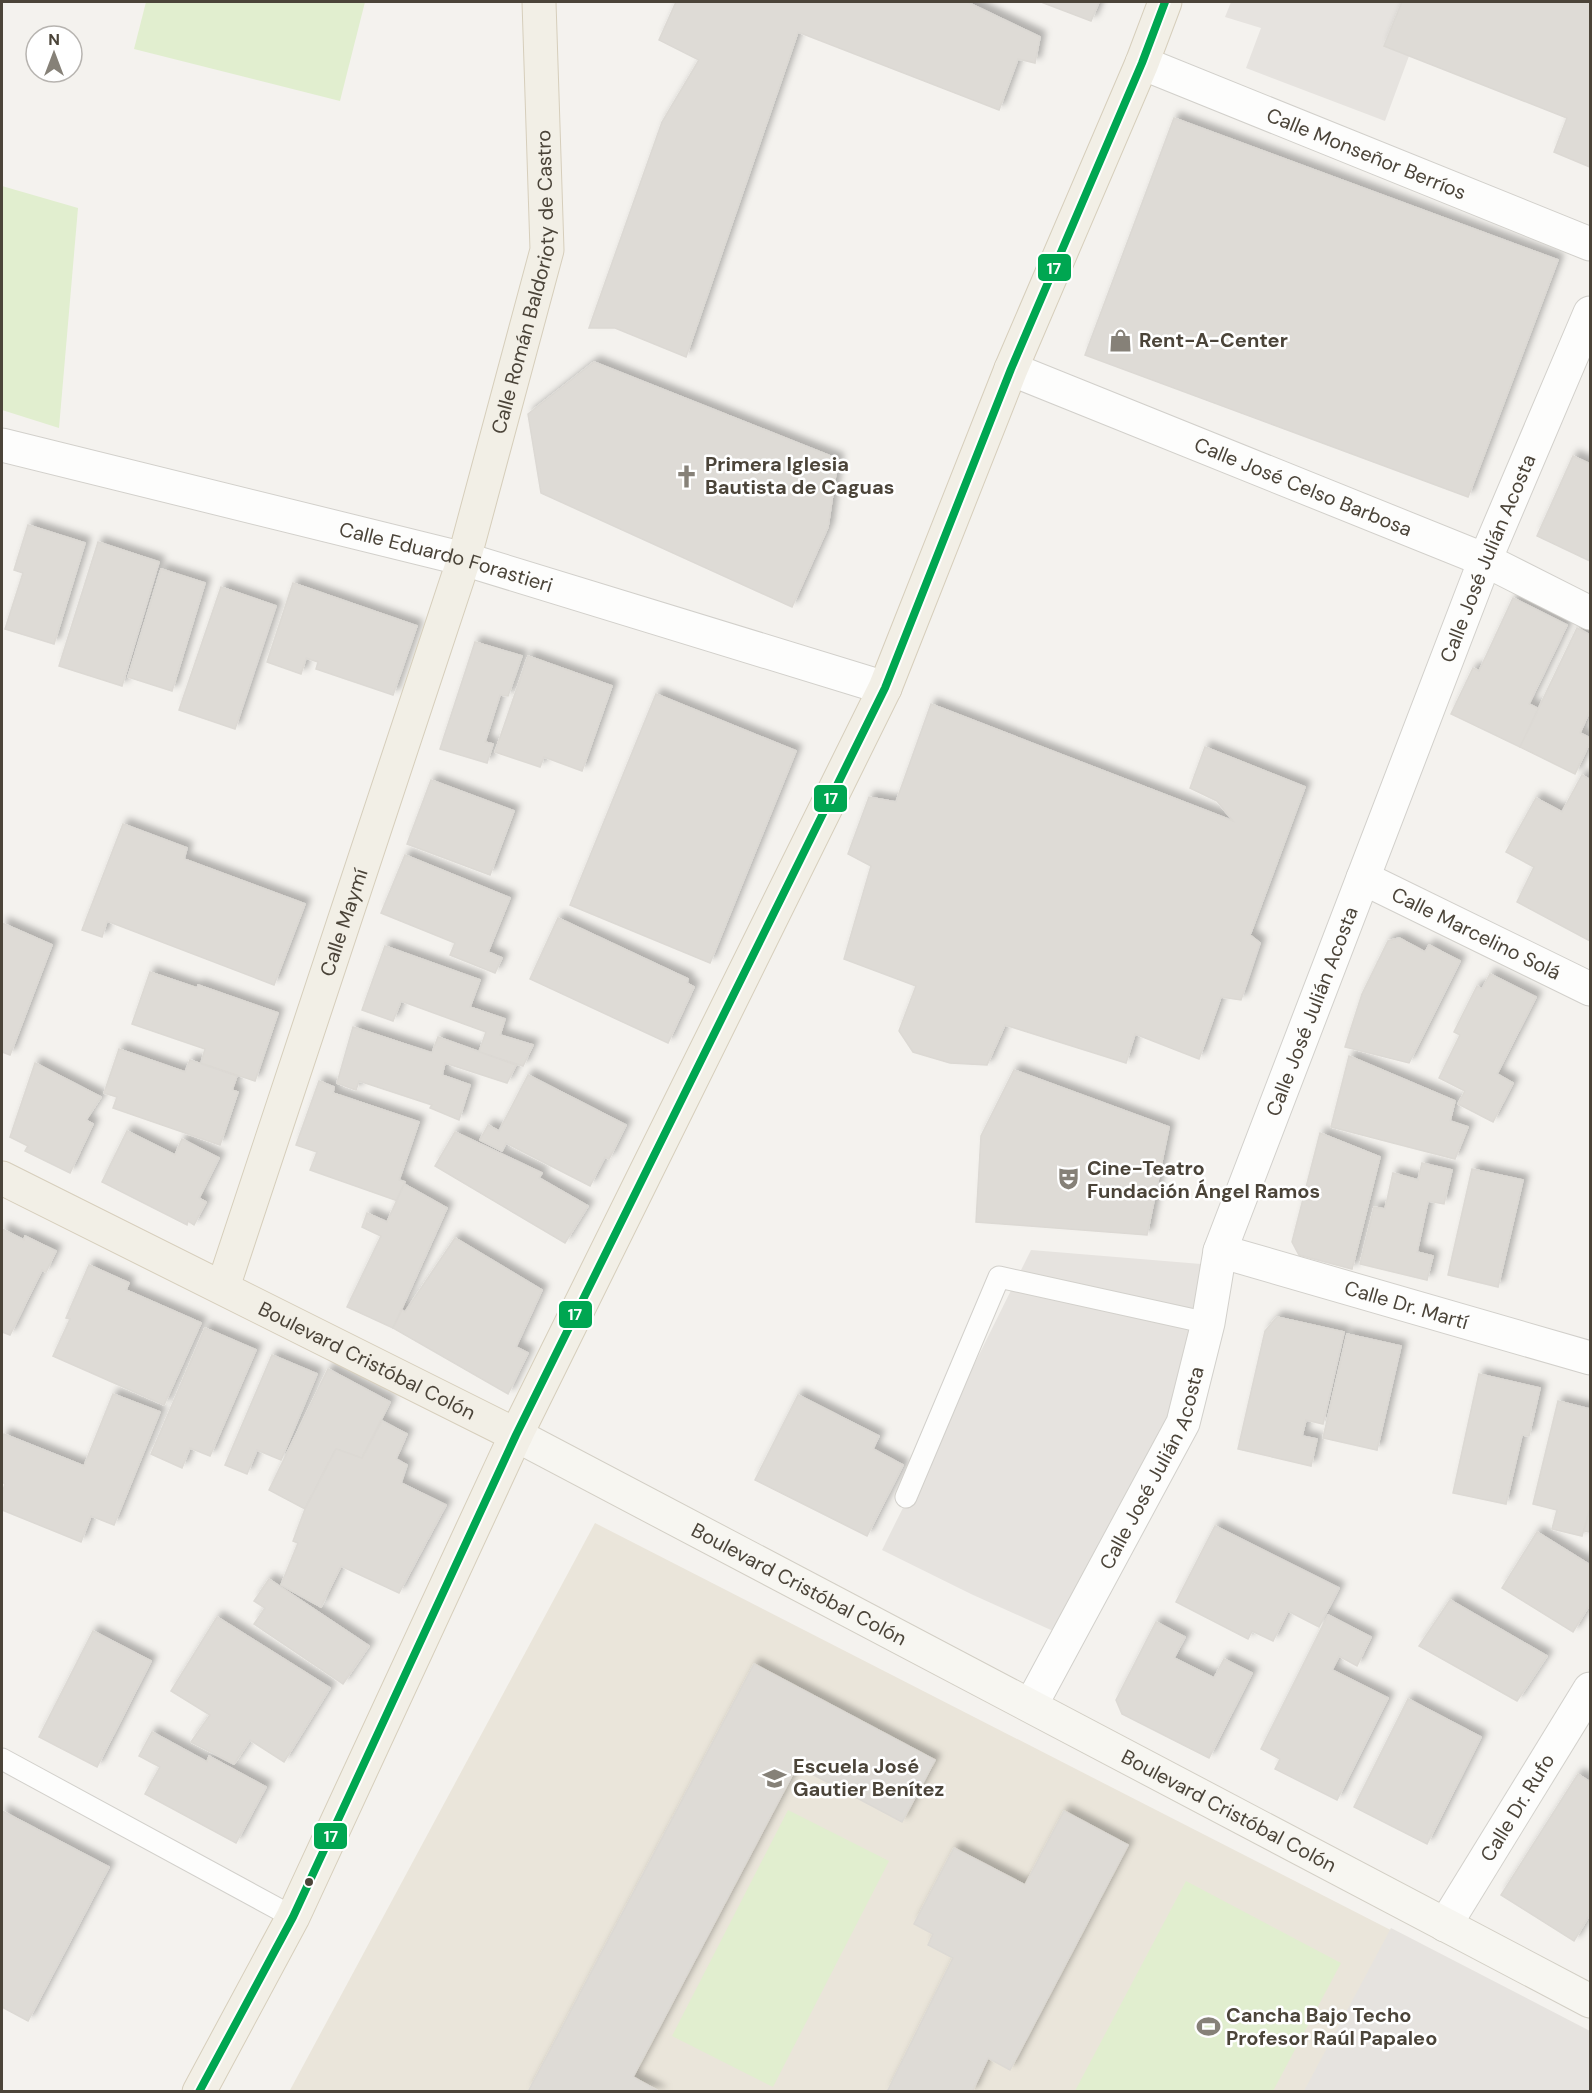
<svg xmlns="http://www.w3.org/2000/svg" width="1592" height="2093" font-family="'DM Sans',sans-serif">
  <defs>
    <filter id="shadow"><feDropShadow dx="5.5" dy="-5.5" stdDeviation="3" flood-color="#0004"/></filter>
  </defs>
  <rect width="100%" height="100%" fill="#f4f2ee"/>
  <!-- education -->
  <polygon fill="#eae5da" points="595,1523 1590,2032 1590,2092 289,2092"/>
  <!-- green -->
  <g fill="#e1eecf">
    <polygon points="146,2 365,2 340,101 134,49"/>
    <polygon points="2,186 78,208 59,428 2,410"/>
    <polygon points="788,1810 889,1861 773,2087 672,2036"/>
    <polygon points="1186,1881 1341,1963 1273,2091 1075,2091"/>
  </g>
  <!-- parking -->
  <g fill="#e6e3df">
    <polygon points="1231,2 1402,2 1384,46 1409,56 1385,121 1246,68 1261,28 1225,17"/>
    <polygon points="1031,1250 1201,1264 1185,1387 1062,1635 971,1594 882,1550"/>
    <polygon points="1391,1928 1590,2031 1590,2091 1304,2091"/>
  </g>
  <!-- building -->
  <g fill="#dedbd6" stroke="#dcd9d4" stroke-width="1.5" filter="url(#shadow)">
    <polygon points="676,2 967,2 1040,37 1035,63 1018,59 999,110 798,32 686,357 615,328 589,328 662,122 699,60 659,40"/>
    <polygon points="1041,2 1099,2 1091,21"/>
    <polygon points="1402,2 1590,2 1590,167 1554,152 1567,118 1384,46"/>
    <polygon points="1174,118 1558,260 1468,497 1085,355"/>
    <polygon points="594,362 838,459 828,527 792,607 541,493 528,414"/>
    <polygon points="1573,456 1590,464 1590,561 1537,536"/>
    <polygon points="28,525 85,543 54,644 5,629 23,573 14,570"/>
    <polygon points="98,542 159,562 122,686 59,666"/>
    <polygon points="161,569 205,583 172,691 128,677"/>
    <polygon points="293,583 417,626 393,695 316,669 318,662 306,658 301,674 267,662"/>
    <polygon points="221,587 276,606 235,729 179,710"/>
    <polygon points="1513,598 1567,625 1529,704 1539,709 1520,747 1451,714 1473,668 1479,671"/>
    <polygon points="1577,628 1590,635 1590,710 1580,733 1590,738 1590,742 1575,774 1520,747"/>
    <polygon points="475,642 522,656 508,696 500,695 485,742 493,744 487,763 440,749"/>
    <polygon points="528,656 612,686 582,771 544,757 540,767 495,752"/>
    <polygon points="656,694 796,751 710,963 570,905"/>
    <polygon points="931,704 1233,821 1217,801 1190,788 1205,747 1305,787 1250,935 1260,943 1241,1000 1221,997 1199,1059 1135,1034 1126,1063 1005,1025 987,1065 950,1063 913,1052 899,1031 916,986 844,959 871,866 848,854 869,797 896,802"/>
    <polygon points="1582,775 1590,780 1590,941 1517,902 1534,867 1506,852 1536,798 1562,812"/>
    <polygon points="431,780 514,811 490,875 407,844"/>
    <polygon points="123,824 187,848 184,859 305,904 274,985 107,921 102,937 82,930"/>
    <polygon points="405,855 510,898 488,952 502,958 495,973 450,955 455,943 381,913"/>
    <polygon points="558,918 688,979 687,983 694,987 668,1043 530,979"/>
    <polygon points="2,923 52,945 10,1055 2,1052"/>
    <polygon points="1399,938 1425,952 1429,945 1460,961 1409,1063 1345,1047 1362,994 1388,941"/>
    <polygon points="385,946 480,980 470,1007 505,1019 500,1035 533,1045 523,1066 479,1052 486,1032 401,1001 393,1021 362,1010"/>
    <polygon points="150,972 197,988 198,985 278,1013 255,1081 201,1063 205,1049 132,1024"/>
    <polygon points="1490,974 1536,997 1497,1074 1513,1083 1493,1122 1458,1104 1465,1091 1439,1078 1460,1035 1454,1032 1477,986 1482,989"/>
    <polygon points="353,1027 432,1053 438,1037 516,1065 507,1083 445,1063 442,1075 470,1085 459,1120 430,1108 432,1105 359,1081 356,1090 337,1083"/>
    <polygon points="119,1049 185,1072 190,1060 237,1076 232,1090 238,1092 220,1145 113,1108 117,1097 104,1093"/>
    <polygon points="1349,1056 1455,1101 1450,1121 1468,1127 1455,1159 1331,1127"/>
    <polygon points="35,1063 101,1097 86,1120 93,1124 70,1173 25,1151 28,1146 10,1137"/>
    <polygon points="1014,1070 1169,1127 1147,1235 976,1222 981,1136"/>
    <polygon points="528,1075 626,1125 609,1159 605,1157 590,1186 506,1143 502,1151 480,1140 488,1125 499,1131"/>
    <polygon points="319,1081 334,1087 333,1093 419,1122 399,1180 405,1182 398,1201 310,1170 317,1152 296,1145"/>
    <polygon points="127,1131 175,1155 182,1139 219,1158 199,1198 206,1202 194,1225 188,1221 187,1225 102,1182"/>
    <polygon points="455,1132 542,1173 539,1178 588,1206 565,1243 435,1166"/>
    <polygon points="1320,1133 1380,1157 1352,1269 1299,1255 1292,1242"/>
    <polygon points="1422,1163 1452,1170 1444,1204 1428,1201 1417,1252 1433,1256 1427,1280 1360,1264 1374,1207 1385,1209 1393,1173 1418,1180"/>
    <polygon points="1472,1169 1523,1180 1498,1287 1448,1275"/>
    <polygon points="404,1184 447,1208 393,1328 347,1307 381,1236 362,1227 367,1213 387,1222"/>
    <polygon points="2,1229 24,1240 25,1236 56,1251 46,1272 42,1270 10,1335 2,1332"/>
    <polygon points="455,1238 542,1290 516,1347 528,1353 508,1394 393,1328 402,1310 405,1312"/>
    <polygon points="89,1265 129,1283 126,1290 201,1323 164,1405 53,1356 70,1319 66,1318"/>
    <polygon points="1277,1317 1344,1332 1323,1424 1306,1420 1302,1436 1317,1439 1311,1466 1238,1449 1265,1331"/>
    <polygon points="205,1328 256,1350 210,1456 190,1448 182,1468 151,1454"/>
    <polygon points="1347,1334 1401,1346 1377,1450 1323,1438"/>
    <polygon points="272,1355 317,1374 281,1460 257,1450 247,1474 225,1465"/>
    <polygon points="328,1369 390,1402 362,1458 336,1449 305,1509 269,1490"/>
    <polygon points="1479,1374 1540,1388 1529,1436 1522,1435 1506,1504 1453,1493"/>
    <polygon points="113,1394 160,1412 114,1525 91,1516 81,1542 2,1510 2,1493 5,1484 2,1482 2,1439 4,1434 84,1466"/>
    <polygon points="798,1395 879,1436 873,1449 903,1465 867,1536 755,1480"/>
    <polygon points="1558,1401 1590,1409 1590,1509 1582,1536 1552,1529 1557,1510 1533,1504"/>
    <polygon points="382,1421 407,1434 396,1459 407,1465 401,1483 446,1505 399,1593 341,1566 321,1607 281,1585 298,1543 293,1541 305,1509 336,1449 362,1458"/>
    <polygon points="1590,1509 1590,1532 1584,1531"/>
    <polygon points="1215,1526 1339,1588 1319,1627 1288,1611 1273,1641 1252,1631 1248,1639 1176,1602"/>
    <polygon points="1537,1532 1590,1565 1590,1604 1573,1632 1502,1588"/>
    <polygon points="269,1579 369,1646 343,1684 254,1624 265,1608 254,1601"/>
    <polygon points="1450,1600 1547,1656 1517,1701 1419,1646"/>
    <polygon points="1328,1615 1371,1637 1357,1666 1339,1656 1332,1670 1388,1698 1337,1800 1275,1769 1280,1759 1261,1749"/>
    <polygon points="217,1617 330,1688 284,1762 250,1740 234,1764 191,1742 210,1715 171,1691"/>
    <polygon points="1156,1622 1185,1637 1174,1658 1214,1678 1224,1659 1252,1673 1209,1758 1122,1714 1116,1700"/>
    <polygon points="93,1631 151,1661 97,1767 39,1737"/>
    <polygon points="754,1664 935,1760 902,1822 797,1766 633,2077 660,2092 528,2092"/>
    <polygon points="1408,1699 1481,1737 1427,1844 1354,1807"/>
    <polygon points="152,1732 207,1762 209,1756 266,1787 236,1843 145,1794 160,1767 139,1756"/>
    <polygon points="1578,1774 1590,1782 1590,1914 1574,1941 1501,1895"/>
    <polygon points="2,1811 109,1867 28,2021 2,2007"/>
    <polygon points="1064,1811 1128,1845 1010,2070 988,2058 972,2092 887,2092 953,1958 928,1945 933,1934 914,1924 954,1848 1025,1885"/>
  </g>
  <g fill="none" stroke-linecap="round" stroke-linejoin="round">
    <defs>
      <g id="lane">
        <polyline points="906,1497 999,1277 1208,1323"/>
        <polyline points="2,1759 293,1917"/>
      </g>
      <g id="street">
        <path id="s1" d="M1142,63l448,181"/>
        <path id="s2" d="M1011,369l474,191 105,53"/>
        <path id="s3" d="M2,445l462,114 421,129"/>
        <path id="s4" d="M1363,878l227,111"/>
        <path id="s5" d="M1220,1251l370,107"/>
        <path id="s6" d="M1031,1705l152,-282 25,-100 12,-72 265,-691 105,-247"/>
        <path id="s7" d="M1445,1925l145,-236"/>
      </g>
      <g id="secondary">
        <path id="s8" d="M516,1435l1074,566"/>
      </g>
      <g id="primary">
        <path id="s9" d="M2,1178l514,257"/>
        <path id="s10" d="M223,1287l241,-728 83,-309 -8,-248"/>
        <polyline points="199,2092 293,1917 516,1435 885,688 1011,369 1142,63 1165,2"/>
      </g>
    </defs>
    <!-- lane casing -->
    <use href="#lane" stroke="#d2d0cb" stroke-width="23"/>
    <!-- street casing -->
    <use href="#street" stroke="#d2d0cb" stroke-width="35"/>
    <!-- secondary casing -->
    <use href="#secondary" stroke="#d3cfc5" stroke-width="35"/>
    <!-- primary casing -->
    <use href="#primary" stroke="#d6cebb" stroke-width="35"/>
    <!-- lane -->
    <use href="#lane" stroke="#fdfdfc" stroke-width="21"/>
    <!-- street -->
    <use href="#street" stroke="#fdfdfc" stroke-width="33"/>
    <!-- secondary -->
    <use href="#secondary" stroke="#f7f6f1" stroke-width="33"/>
    <!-- primary -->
    <use href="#primary" stroke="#f2efe6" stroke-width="33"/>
    <defs>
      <polyline id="bus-1" points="199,2092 293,1917 516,1435 885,688 1011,369 1142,63 1165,2"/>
    </defs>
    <!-- bus-1 casing -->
    <use href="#bus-1" stroke="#fff" stroke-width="12"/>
    <!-- bus-1 -->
    <use href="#bus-1" stroke="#00a651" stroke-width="8"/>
  </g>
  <!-- icons -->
  <defs>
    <symbol id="shop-bare" viewBox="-9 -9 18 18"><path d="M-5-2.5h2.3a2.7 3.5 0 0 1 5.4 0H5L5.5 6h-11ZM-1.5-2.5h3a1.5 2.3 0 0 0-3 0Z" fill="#868178" stroke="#fff" stroke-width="2.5" paint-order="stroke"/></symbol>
    <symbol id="church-bare" viewBox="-9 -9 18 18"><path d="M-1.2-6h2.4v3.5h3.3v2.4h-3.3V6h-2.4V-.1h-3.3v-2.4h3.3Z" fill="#868178" stroke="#fff" stroke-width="2.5" paint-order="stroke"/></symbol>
    <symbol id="theatre-bare" viewBox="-9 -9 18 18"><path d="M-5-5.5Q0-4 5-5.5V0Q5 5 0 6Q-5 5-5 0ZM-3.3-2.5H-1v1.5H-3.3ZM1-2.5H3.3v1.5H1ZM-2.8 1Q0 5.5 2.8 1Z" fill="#868178" stroke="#fff" stroke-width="2.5" paint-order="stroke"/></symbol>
    <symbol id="school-bare" viewBox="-9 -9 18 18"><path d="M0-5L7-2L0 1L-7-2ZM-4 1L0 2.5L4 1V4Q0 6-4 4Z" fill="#868178" stroke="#fff" stroke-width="2.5" paint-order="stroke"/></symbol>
    <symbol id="stadium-bare" viewBox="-9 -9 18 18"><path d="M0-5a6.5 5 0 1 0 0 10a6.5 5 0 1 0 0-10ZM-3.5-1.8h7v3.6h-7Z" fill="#868178" stroke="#fff" stroke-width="2.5" paint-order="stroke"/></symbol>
  </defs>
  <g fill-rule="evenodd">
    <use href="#shop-bare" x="1104" y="324" width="33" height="33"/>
    <use href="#church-bare" x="670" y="460" width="33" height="33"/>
    <use href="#theatre-bare" x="1052" y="1162" width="33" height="33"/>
    <use href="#school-bare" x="758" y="1762" width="33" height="33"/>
    <use href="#stadium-bare" x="1192" y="2010" width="33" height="33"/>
  </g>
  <!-- markers -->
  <circle fill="#4b4439" stroke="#fff" stroke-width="2" cx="309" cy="1882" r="5"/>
  <g text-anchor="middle" stroke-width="5" stroke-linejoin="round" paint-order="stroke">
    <!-- street labels -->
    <g font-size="20" fill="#4b4439" stroke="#fff">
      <text dy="7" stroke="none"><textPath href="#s1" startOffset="242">Calle Monseñor Berríos</textPath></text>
      <text dy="7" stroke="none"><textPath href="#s10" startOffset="1052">Calle Román Baldorioty de Castro</textPath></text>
      <text dy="7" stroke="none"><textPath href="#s2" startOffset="315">Calle José Celso Barbosa</textPath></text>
      <text dy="7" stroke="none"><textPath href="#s3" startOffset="458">Calle Eduardo Forastieri</textPath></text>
      <text dy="7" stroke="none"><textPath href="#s6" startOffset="1239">Calle José Julián Acosta</textPath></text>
      <text dy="7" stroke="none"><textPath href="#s10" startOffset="384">Calle Maymí</textPath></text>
      <text dy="7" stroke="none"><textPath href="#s4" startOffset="126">Calle Marcelino Solá</textPath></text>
      <text dy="7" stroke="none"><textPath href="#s6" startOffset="753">Calle José Julián Acosta</textPath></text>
      <text dy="7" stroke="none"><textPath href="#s5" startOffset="194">Calle Dr. Martí</textPath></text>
      <text dy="7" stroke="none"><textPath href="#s9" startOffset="408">Boulevard Cristóbal Colón</textPath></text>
      <text dy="7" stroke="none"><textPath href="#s6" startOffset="267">Calle José Julián Acosta</textPath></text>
      <text dy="7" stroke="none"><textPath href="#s8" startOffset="320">Boulevard Cristóbal Colón</textPath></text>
      <text dy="7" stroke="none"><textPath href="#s7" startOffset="138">Calle Dr. Rufo</textPath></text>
      <text dy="7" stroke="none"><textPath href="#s8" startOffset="806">Boulevard Cristóbal Colón</textPath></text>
    </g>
    <!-- poi labels -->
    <g font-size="20" font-weight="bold" fill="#4b4439" stroke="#fff" text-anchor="start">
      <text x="1139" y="347">Rent-A-Center</text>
      <text x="705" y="471">Primera Iglesia<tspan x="705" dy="23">Bautista de Caguas</tspan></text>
      <text x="1087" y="1175">Cine-Teatro<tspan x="1087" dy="23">Fundación Ángel Ramos</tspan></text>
      <text x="793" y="1773">Escuela José<tspan x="793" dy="23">Gautier Benítez</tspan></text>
      <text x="1226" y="2022">Cancha Bajo Techo<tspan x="1226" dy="23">Profesor Raúl Papaleo</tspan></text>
    </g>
  </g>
  <g stroke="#fff" stroke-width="2">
    <rect x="1037" y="253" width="35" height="29" rx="6" fill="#00a651"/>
    <rect x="813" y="784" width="35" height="29" rx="6" fill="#00a651"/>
    <rect x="558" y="1300" width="35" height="29" rx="6" fill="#00a651"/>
    <rect x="313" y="1822" width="35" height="28" rx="6" fill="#00a651"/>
  </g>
  <g font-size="16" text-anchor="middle" font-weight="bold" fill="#fff">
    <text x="1054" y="274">17</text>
    <text x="831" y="804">17</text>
    <text x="575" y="1320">17</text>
    <text x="331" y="1842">17</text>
  </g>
  <!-- border -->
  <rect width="1592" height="2093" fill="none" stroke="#4b4439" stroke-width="6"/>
  <!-- north arrow -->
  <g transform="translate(54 54)"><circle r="28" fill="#ffffff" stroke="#b7b4b0" stroke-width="1.5"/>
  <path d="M0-4.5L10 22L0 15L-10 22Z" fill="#868178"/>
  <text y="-9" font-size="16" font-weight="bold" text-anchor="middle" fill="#4b4439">N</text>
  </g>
</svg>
